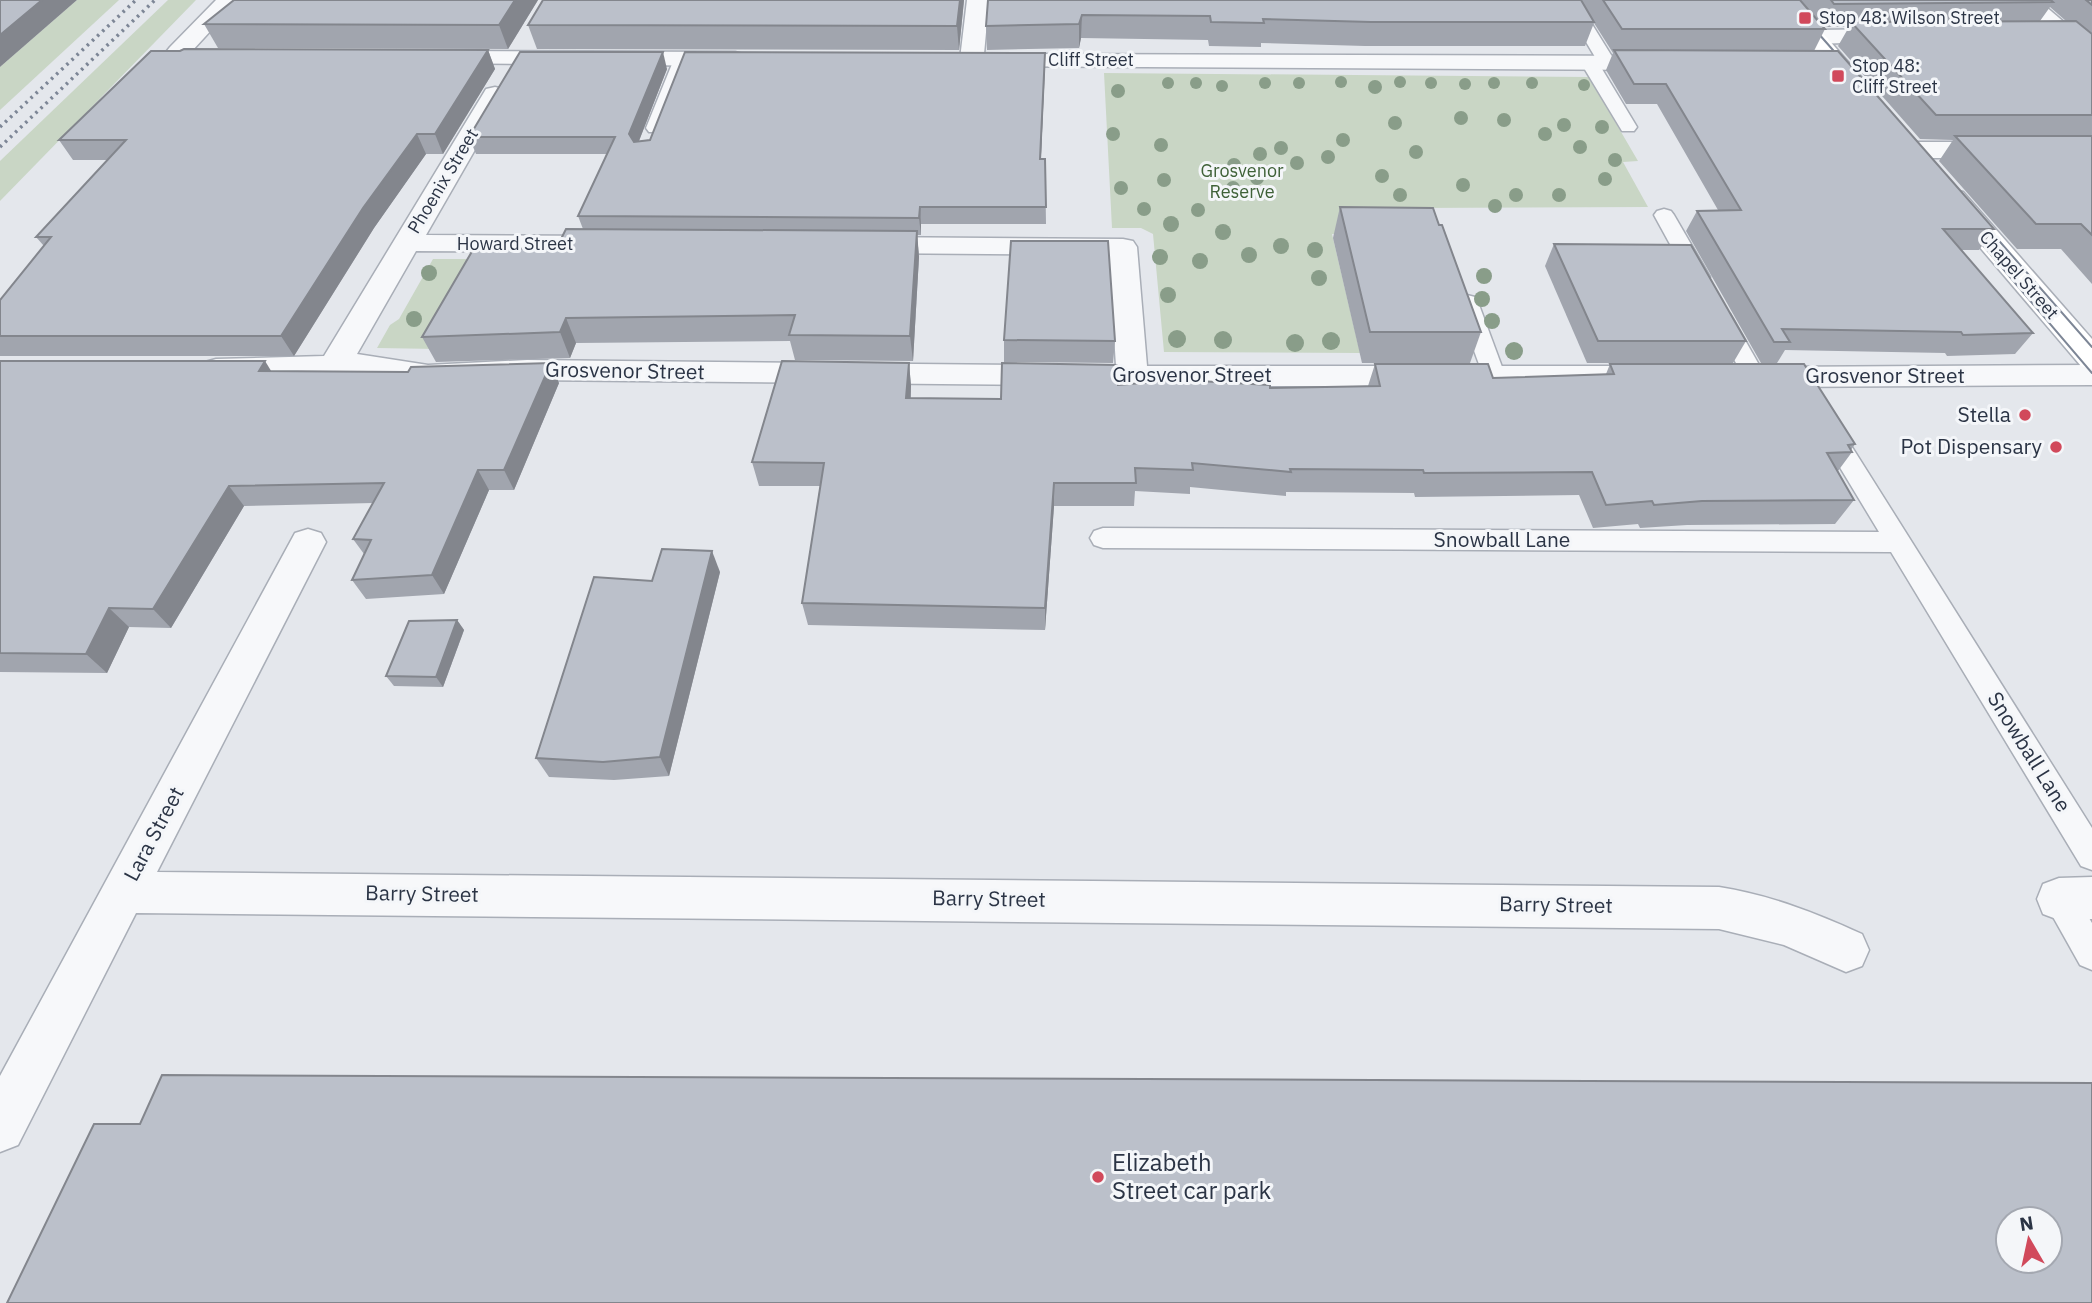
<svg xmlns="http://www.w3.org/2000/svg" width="2092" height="1303" font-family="'IBM Plex Sans',sans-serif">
  <rect width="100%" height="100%" fill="#e4e7ec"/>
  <!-- green -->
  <g fill="#c9d6c5">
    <polygon points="77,0 119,0 0,110 0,67"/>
    <polygon points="168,0 196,0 0,201 0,161"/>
    <polygon points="1104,73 1589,77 1638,161 1623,162 1648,207 1414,208 1421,233 1332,234 1360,353 1164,352 1153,234 1141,228 1112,228"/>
    <polygon points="433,259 483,259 438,349 377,348 390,325 399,319"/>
  </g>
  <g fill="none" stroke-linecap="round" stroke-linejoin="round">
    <defs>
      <g id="lane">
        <polygon points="1561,0 1577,0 1616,63 1607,68 1599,64 1637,127 1634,131 1622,131 1581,63 1590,58 1598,62"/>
        <polygon points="682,54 690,59 664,128 661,132 649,132 646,128 674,59"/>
        <polygon points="1664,209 1671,211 1674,215 1710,277 1706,281 1692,281 1688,277 1654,215 1657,211"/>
        <polygon points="1467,295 1475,297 1478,302 1505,375 1502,380 1494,382 1486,380 1483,375 1456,302 1459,297"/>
        <polygon points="1722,312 1730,314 1733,319 1766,377 1763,382 1755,384 1747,382 1744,377 1711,319 1714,314"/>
        <polygon points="1827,418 1835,420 2092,828 2092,870 2081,866 1891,552 1103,548 1094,545 1090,538 1094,531 1103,528 1879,532 1815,426 1819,420"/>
        <polygon points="2059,884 2071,888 2092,923 2092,970 2080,965 2043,899 2047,888"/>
      </g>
      <g id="street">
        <polygon points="216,0 239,0 192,51 235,52 239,57 235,62 192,65 171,60 166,52 170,47"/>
        <polygon points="967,0 989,0 984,54 1662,56 1670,58 1674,63 1670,68 1662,70 991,66 982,62 972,66 964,64 960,59"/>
        <polygon points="2014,0 2038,0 2092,46 2092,65 2084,63"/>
        <polygon points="1897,29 1905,31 1908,36 1905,41 1814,44 1806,42 1803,37 1806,32 1814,30"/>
        <polygon points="438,51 735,52 743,54 747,59 743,64 735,66 430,63 426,58 430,53"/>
        <polygon points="495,87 504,89 507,94 426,235 611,236 621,238 625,244 621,250 611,252 416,251 357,354 428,365 527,360 1116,366 1109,255 867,253 857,251 853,245 857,239 867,237 1123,239 1133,241 1137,247 1147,366 1621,366 1632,369 1637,376 1632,383 1621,386 1132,386 527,380 428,385 353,373 303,379 216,379 205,376 200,369 205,362 216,359 324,356 483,94 486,89"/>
        <polygon points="1911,142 2092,142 2092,158 1911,158 1902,155 1898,150 1902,145"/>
        <polygon points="2092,365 2092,385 1762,387 1751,384 1746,377 1751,370 1762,367"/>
        <path d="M308,529l13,4 5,9 -169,330 1562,15c51,8 97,26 143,47l7,16 -7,16 -16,6 -62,-27 -65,-16 -1583,-16 -118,232 -18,7v-76l295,-543z"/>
        <polygon points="2092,877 2092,919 2059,920 2043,914 2037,899 2043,884 2059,878"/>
      </g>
      <g id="secondary">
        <polygon points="1771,0 1794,0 1869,86 1872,91 1869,96 1860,98 1851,96"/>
        <polygon points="1953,190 1963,192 2092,339 2092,369 2081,366 1943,204 1940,198 1943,192"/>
      </g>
    </defs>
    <!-- lane casing -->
    <use href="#lane" stroke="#a9aeb7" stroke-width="3"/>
    <!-- street casing -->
    <use href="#street" stroke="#a9aeb7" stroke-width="3"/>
    <!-- secondary casing -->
    <use href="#secondary" stroke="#a9aeb7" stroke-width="3"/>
    <!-- lane -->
    <use href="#lane" fill="#f7f8fa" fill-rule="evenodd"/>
    <!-- street -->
    <use href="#street" fill="#f7f8fa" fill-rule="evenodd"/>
    <!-- secondary -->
    <use href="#secondary" fill="#fff" fill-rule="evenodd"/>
    <!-- tram -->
    <g stroke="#7d8696" stroke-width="2">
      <polyline points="1789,0 1847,66"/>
      <polyline points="1980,219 2092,347"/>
      <polyline points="1969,229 2092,373"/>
    </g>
    <!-- rail -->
    <g stroke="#7d8696" stroke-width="3.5" stroke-dasharray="2.5 4.5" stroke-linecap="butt">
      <polyline points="0,127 136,0"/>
      <polyline points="0,147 155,0"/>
    </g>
  </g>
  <!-- trees -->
  <g fill="#899d89">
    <circle cx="1341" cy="82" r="6"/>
    <circle cx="1400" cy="82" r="6"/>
    <circle cx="1168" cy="83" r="6"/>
    <circle cx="1196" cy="83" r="6"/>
    <circle cx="1265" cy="83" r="6"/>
    <circle cx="1299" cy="83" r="6"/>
    <circle cx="1431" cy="83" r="6"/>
    <circle cx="1494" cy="83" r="6"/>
    <circle cx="1532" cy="83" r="6"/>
    <circle cx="1465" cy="84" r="6"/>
    <circle cx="1584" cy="85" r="6"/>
    <circle cx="1222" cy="86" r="6"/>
    <circle cx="1375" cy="87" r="7"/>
    <circle cx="1118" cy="91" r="7"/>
    <circle cx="1461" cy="118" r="7"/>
    <circle cx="1504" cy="120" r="7"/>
    <circle cx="1395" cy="123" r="7"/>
    <circle cx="1564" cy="125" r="7"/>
    <circle cx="1602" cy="127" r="7"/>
    <circle cx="1113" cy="134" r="7"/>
    <circle cx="1545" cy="134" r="7"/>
    <circle cx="1343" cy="140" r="7"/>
    <circle cx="1161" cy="145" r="7"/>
    <circle cx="1580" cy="147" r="7"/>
    <circle cx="1281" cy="148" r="7"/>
    <circle cx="1416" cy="152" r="7"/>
    <circle cx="1260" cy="154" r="7"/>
    <circle cx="1328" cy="157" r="7"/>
    <circle cx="1615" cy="160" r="7"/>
    <circle cx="1297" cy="163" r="7"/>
    <circle cx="1234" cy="165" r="7"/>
    <circle cx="1214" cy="172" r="7"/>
    <circle cx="1382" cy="176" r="7"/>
    <circle cx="1257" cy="178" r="7"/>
    <circle cx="1605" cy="179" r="7"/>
    <circle cx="1164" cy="180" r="7"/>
    <circle cx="1463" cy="185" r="7"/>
    <circle cx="1121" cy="188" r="7"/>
    <circle cx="1233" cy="188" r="7"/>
    <circle cx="1400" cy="195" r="7"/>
    <circle cx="1516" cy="195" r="7"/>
    <circle cx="1559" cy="195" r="7"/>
    <circle cx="1495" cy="206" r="7"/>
    <circle cx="1144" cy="209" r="7"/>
    <circle cx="1198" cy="210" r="7"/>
    <circle cx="1171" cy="224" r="8"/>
    <circle cx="1223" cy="232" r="8"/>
    <circle cx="1281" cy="246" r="8"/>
    <circle cx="1315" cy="250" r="8"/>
    <circle cx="1249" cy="255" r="8"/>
    <circle cx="1160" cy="257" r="8"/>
    <circle cx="1200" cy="261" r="8"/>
    <circle cx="429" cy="273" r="8"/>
    <circle cx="1484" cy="276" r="8"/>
    <circle cx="1319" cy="278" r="8"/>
    <circle cx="1168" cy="295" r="8"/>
    <circle cx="1482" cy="299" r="8"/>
    <circle cx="414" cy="319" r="8"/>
    <circle cx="1492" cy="321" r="8"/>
    <circle cx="1177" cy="339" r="9"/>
    <circle cx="1223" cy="340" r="9"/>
    <circle cx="1331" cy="341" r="9"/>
    <circle cx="1295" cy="343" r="9"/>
    <circle cx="1514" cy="351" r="9"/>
  </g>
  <!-- wall -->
  <g fill="#a1a5ae" fill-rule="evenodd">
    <polygon points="538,0 508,49 218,48 204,24"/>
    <polygon points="964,0 959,50 537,49 528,25"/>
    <path d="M988,0h1104v284l-31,-35h-44l-78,-88 14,-21 -33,-1 -82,-93 11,-19h-25l1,2 -11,22 180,178 -15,21h-18l72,83 -18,21 -68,2 -2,-3 -160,-3 -8,13h-16l-75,-132 11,-20 21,-1 -61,-106h-31l-20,-34 7,-17 -19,-30 -9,23h-220l-104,-3v4l-52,-1 -1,-6 -127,-2 -2,10 -92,2 -1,-24zM2050,7l16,14h-26z"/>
    <polygon points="488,50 495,69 443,154 426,154 374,228 294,356 0,356 0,300 44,246 36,237 108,160 73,160 59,140"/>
    <polygon points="1045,53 1041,159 1045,159 1046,224 921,224 921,235 917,235 919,257 913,361 795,360 790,341 576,343 570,358 436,362 422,337 556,249 583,229 578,216 607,154 476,154 469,137 667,69 639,141 650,140"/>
    <polygon points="1340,207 1439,225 1481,332 1470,363 1362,363 1333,238"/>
    <polygon points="1554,244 1746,341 1733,363 1587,363 1545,266"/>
    <polygon points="1004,340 1115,341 1113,363 1004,362"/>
    <polygon points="0,361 271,371 559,383 514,490 489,490 444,594 366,599 352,580 364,554 353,539 373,503 244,506 171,628 129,627 107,673 0,672"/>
    <polygon points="909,363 911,386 911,398 1001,399 1118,385 1270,388 1368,386 1375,364 1493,378 1606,374 1610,364 1855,444 1851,450 1852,452 1838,471 1854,500 1835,524 1687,525 1640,528 1638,524 1593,528 1579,495 1415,497 1414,493 1286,492 1286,496 1190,487 1190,494 1135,491 1134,506 1054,506 1045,630 808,625 802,603 820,486 759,486 752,462"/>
    <polygon points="720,572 669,776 614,780 549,777 536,758 652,581"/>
    <polygon points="457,620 464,630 443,687 394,686 386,676"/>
  </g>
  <!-- shaded-wall -->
  <g fill="#83868d">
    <polygon points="42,0 77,0 0,67 0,35"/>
    <polygon points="515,0 538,0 508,49 499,25"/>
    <polygon points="960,0 964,0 959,50 957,26"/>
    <polygon points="1082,15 1081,38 1079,48 1079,24"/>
    <polygon points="488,50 495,69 443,154 435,134"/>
    <polygon points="663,52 667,69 635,151 629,134"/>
    <polygon points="1045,53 1045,69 1040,176 1040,159"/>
    <polygon points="417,134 426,154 374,228 294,356 281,336 363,208"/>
    <polygon points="920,207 921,224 921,235 919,218"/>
    <polygon points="917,231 919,257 913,361 910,336"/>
    <polygon points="566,318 576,343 570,358 560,332"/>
    <polygon points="265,361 278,382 259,371"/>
    <polygon points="551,363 559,383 514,490 504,470"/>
    <polygon points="909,363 911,386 909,422 906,398"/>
    <polygon points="478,470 489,490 444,594 432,575"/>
    <polygon points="1054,483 1054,506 1045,630 1045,608"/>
    <polygon points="229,486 244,506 171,628 153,609"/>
    <polygon points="712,551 720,572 669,776 660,757"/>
    <polygon points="109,608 129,627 107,673 86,654"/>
    <polygon points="457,620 464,630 443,687 436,677"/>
  </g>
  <!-- building -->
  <g fill="#bbc0ca" stroke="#83868d" stroke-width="2" fill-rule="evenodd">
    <polygon points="0,0 42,0 0,35"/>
    <polygon points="234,0 515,0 499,25 204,24"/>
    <polygon points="543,0 960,0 957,26 528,25"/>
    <polygon points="988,0 1581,0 1594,22 1371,22 1263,19 1264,23 1211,22 1210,16 1082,15 1079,24 986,26"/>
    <polygon points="1603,0 1800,0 1825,29 1622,29"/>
    <polygon points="1831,0 2051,0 2053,2 1834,4"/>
    <polygon points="2086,0 2092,0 2092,5"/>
    <polygon points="2076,21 2092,34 2092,115 1936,115 1851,22"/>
    <polygon points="184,49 488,50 435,134 417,134 363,208 281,336 0,336 0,300 51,237 36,237 126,140 59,140 151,51 180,51"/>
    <polygon points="1614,50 1838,51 1994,229 1943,229 2033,333 1963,335 1961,332 1782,329 1790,342 1774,342 1697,211 1741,210 1666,84 1634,84"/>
    <polygon points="520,52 663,52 629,134 634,142 650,140 685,52 1045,53 1040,159 1045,159 1046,207 920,207 919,218 578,216 615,137 469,137"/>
    <polygon points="1955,136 2092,136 2092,235 2081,224 2036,224"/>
    <polygon points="1340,207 1433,208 1439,225 1442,225 1481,332 1370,332"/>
    <polygon points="566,229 917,231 910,336 789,335 795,315 566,318 560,332 422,337 474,248 556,249"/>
    <polygon points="1011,241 1108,241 1115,341 1004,340"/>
    <polygon points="1554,244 1691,245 1746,341 1598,341"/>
    <polygon points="0,361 265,361 259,371 408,372 411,367 551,363 504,470 478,470 432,575 352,580 371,540 353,539 384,483 229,486 153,609 109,608 86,654 0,653"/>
    <polygon points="782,361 909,363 906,398 1001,399 1002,363 1117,365 1118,385 1180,380 1270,385 1270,388 1380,386 1375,364 1488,364 1493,378 1614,374 1610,364 1804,364 1855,444 1848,445 1852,452 1827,453 1854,500 1702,501 1654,505 1652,501 1606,505 1592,472 1424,473 1423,470 1290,469 1291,472 1192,463 1193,470 1135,468 1136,483 1054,483 1045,608 802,603 824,463 752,462"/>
    <polygon points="662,549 712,551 660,757 603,762 536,758 594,577 652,581"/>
    <polygon points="457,620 436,677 386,676 409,621"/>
    <path d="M162,1075l1930,8v220h-2085l87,-179h46zM2008,1219h42v42h-42z"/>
  </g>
  <!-- markers -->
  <g fill="#d1495b" stroke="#f4f6f9" stroke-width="2.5">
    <rect x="1798" y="11" width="14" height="14" rx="3.5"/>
    <rect x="1831" y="69" width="14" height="14" rx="3.5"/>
    <circle cx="2025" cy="415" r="7"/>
    <circle cx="2056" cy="447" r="7"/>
    <circle cx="1098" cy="1177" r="7"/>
  </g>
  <g text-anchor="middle" stroke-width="6" stroke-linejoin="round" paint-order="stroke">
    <!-- far-poi labels -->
    <g font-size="18" fill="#2b3445" stroke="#f4f6f9" text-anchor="start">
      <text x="1819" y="24">Stop 48: Wilson Street</text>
      <text x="1852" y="72">Stop 48:<tspan x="1852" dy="21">Cliff Street</tspan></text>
    </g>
    <!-- far-street labels -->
    <g font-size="18" fill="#2b3445" stroke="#f4f6f9">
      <text x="1091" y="66">Cliff Street</text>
      <text transform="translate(443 181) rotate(-59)" y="6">Phoenix Street</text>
      <text x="515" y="250">Howard Street</text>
      <text transform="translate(2019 275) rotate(49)" y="6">Chapel Street</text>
    </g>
    <!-- far-park labels -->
    <g font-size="18" fill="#3f6138" stroke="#f4f6f9">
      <text x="1242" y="177">Grosvenor<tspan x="1242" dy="21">Reserve</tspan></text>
    </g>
    <!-- street labels -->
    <g font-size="21" fill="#2b3445" stroke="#f4f6f9">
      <text transform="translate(625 371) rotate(1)" y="7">Grosvenor Street</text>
      <text x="1192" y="382">Grosvenor Street</text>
      <text x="1885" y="383">Grosvenor Street</text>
      <text x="1502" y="547">Snowball Lane</text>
      <text transform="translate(2029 752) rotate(58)" y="7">Snowball Lane</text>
      <text transform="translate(154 834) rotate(-62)" y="7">Lara Street</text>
      <text transform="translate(422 894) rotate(1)" y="7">Barry Street</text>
      <text transform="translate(989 899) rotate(1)" y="7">Barry Street</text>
      <text transform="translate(1556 905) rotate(1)" y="7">Barry Street</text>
    </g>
    <!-- poi labels -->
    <g font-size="21" fill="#2b3445" stroke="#f4f6f9" text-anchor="end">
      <text x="2011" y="422">Stella</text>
      <text x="2042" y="454">Pot Dispensary</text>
    </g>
    <!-- near-poi labels -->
    <g font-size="24" fill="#2b3445" stroke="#f4f6f9" text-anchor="start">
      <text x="1112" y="1171">Elizabeth<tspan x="1112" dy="28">Street car park</tspan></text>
    </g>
  </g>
  <!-- north arrow -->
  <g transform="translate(2029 1240) rotate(351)"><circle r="33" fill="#f4f6f9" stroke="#a4a8b1" stroke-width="2"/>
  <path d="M0-5L12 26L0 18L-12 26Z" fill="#d1495b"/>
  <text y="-10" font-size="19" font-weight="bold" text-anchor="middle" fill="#2b3445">N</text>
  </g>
</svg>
